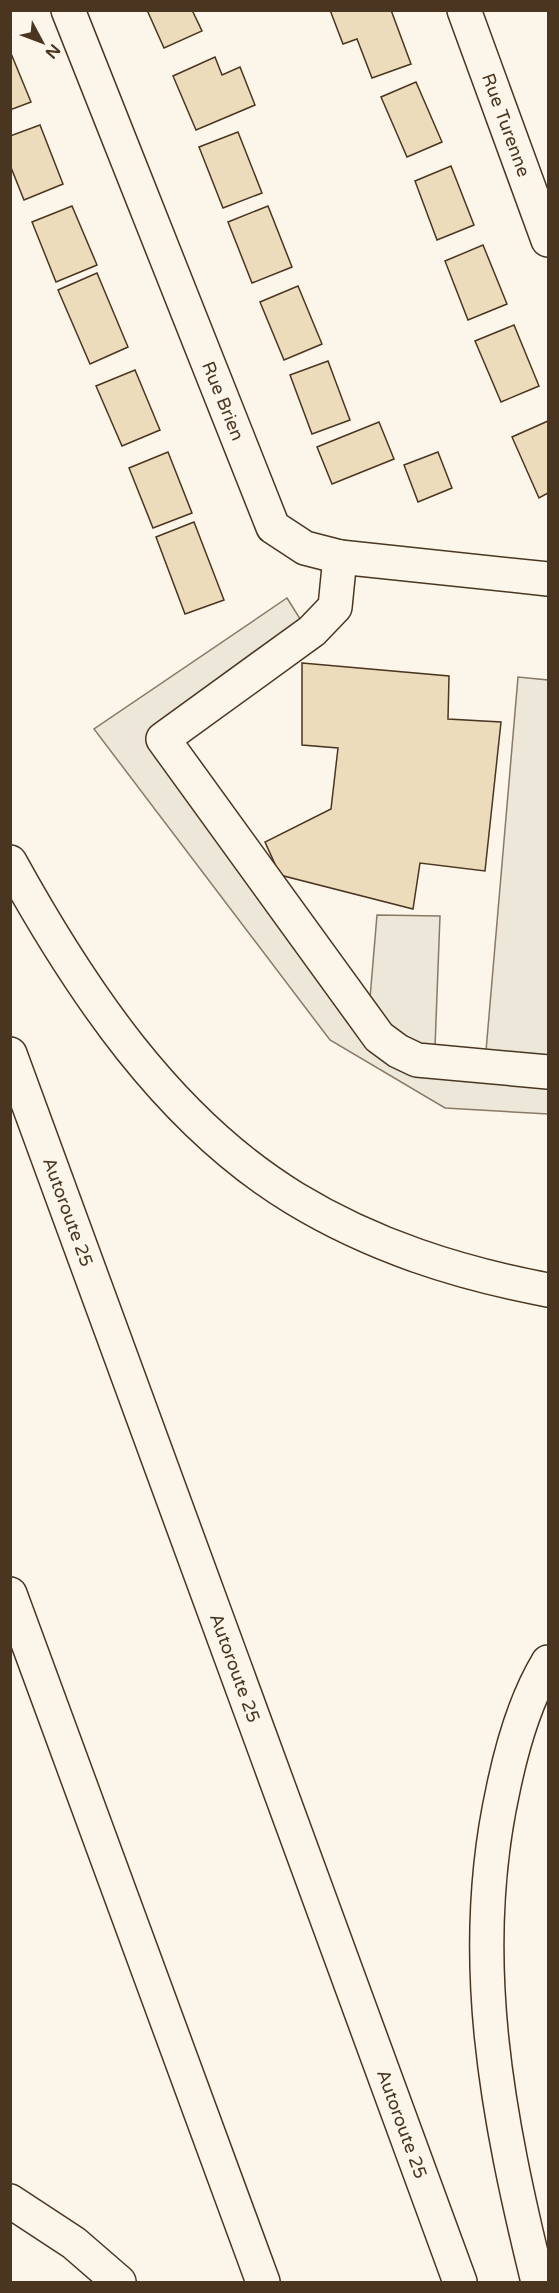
<svg xmlns="http://www.w3.org/2000/svg" width="559" height="2293" font-family="'Varela Round',sans-serif">
  <rect width="100%" height="100%" fill="#fbf6e9"/>
  <!-- parking -->
  <polygon fill="#ede7d9" stroke="#887966" stroke-width="1.5" points="287,598 314,641 178,740 370,998 377,915 440,916 435,1047 486,1051 518,677 548,680 548,1114 445,1108 330,1040 94,729"/>
  <!-- building -->
  <g fill="#ecdcbc" stroke="#4a3520" stroke-width="1.5">
    <polygon points="147,10 192,10 202,31 164,48"/>
    <polygon points="330,10 391,10 411,64 372,78 357,39 343,44"/>
    <polygon points="10,51 31,102 10,110"/>
    <polygon points="215,57 222,75 240,67 255,105 196,130 173,76"/>
    <polygon points="416,82 442,142 407,157 381,97"/>
    <polygon points="40,125 63,184 24,200 10,165 10,136"/>
    <polygon points="238,132 262,193 223,208 199,147"/>
    <polygon points="451,166 474,225 437,240 415,181"/>
    <polygon points="72,206 97,265 56,282 32,222"/>
    <polygon points="268,206 292,267 252,283 228,222"/>
    <polygon points="483,245 507,304 468,320 445,261"/>
    <polygon points="97,273 128,347 90,364 58,290"/>
    <polygon points="298,286 322,344 284,360 260,302"/>
    <polygon points="514,325 539,386 501,402 475,341"/>
    <polygon points="328,361 350,420 312,434 290,375"/>
    <polygon points="135,370 160,430 122,446 96,386"/>
    <polygon points="548,421 548,493 539,498 512,437"/>
    <polygon points="379,422 394,459 332,484 317,447"/>
    <polygon points="168,452 192,513 153,528 129,468"/>
    <polygon points="438,452 452,488 418,502 404,465"/>
    <polygon points="194,522 224,600 185,614 156,537"/>
    <polygon points="302,663 449,676 448,719 501,722 485,871 420,863 413,909 280,875 265,842 331,809 338,748 302,745"/>
  </g>
  <g fill="none" stroke-linecap="round" stroke-linejoin="round">
    <defs>
      <g id="minor">
        <polyline points="68,10 273,527 305,548 340,557 548,579"/>
        <polyline points="464,10 548,240"/>
        <polyline points="340,557 335,607 312,631 163,739 379,1037 398,1051 417,1060 548,1072"/>
      </g>
      <g id="highway">
        <path d="M10,862c70,127 158,259 284,336 79,48 164,75 254,92"/>
        <polyline points="10,1054 460,2282"/>
        <polyline points="10,1594 263,2282"/>
        <polyline points="10,2201 74,2243 119,2282"/>
        <path d="M538,2282c-40,-163 -72,-324 -35,-492 9,-44 22,-90 45,-128"/>
      </g>
    </defs>
    <!-- minor casing -->
    <use href="#minor" stroke="#4a3520" stroke-width="36"/>
    <!-- highway casing -->
    <use href="#highway" stroke="#4a3520" stroke-width="36"/>
    <!-- minor -->
    <use href="#minor" stroke="#fbf6e9" stroke-width="33"/>
    <!-- highway -->
    <use href="#highway" stroke="#fbf6e9" stroke-width="33"/>
  </g>
  <g text-anchor="middle" stroke-width="4.5" stroke-linejoin="round" paint-order="stroke">
    <!-- street labels -->
    <g font-size="18" fill="#4a3520" stroke="#fbf6e9">
      <text transform="translate(506 125) rotate(70)" y="6">Rue Turenne</text>
      <text transform="translate(223 401) rotate(68)" y="6">Rue Brien</text>
      <text transform="translate(68 1212) rotate(70)" y="6">Autoroute 25</text>
      <text transform="translate(235 1668) rotate(70)" y="6">Autoroute 25</text>
      <text transform="translate(402 2124) rotate(70)" y="6">Autoroute 25</text>
    </g>
  </g>
  <!-- border -->
  <rect width="559" height="2293" fill="none" stroke="#4a3520" stroke-width="24"/>
  <!-- north arrow -->
  <g transform="translate(42 42) rotate(131)" stroke="#fbf6e9" stroke-width="4.5" paint-order="stroke">
  <path d="M0-4.5L10 22L0 15L-10 22Z" fill="#4a3520"/>
  <text y="-9" font-size="16" font-weight="bold" text-anchor="middle" fill="#4a3520">N</text>
  </g>
</svg>
